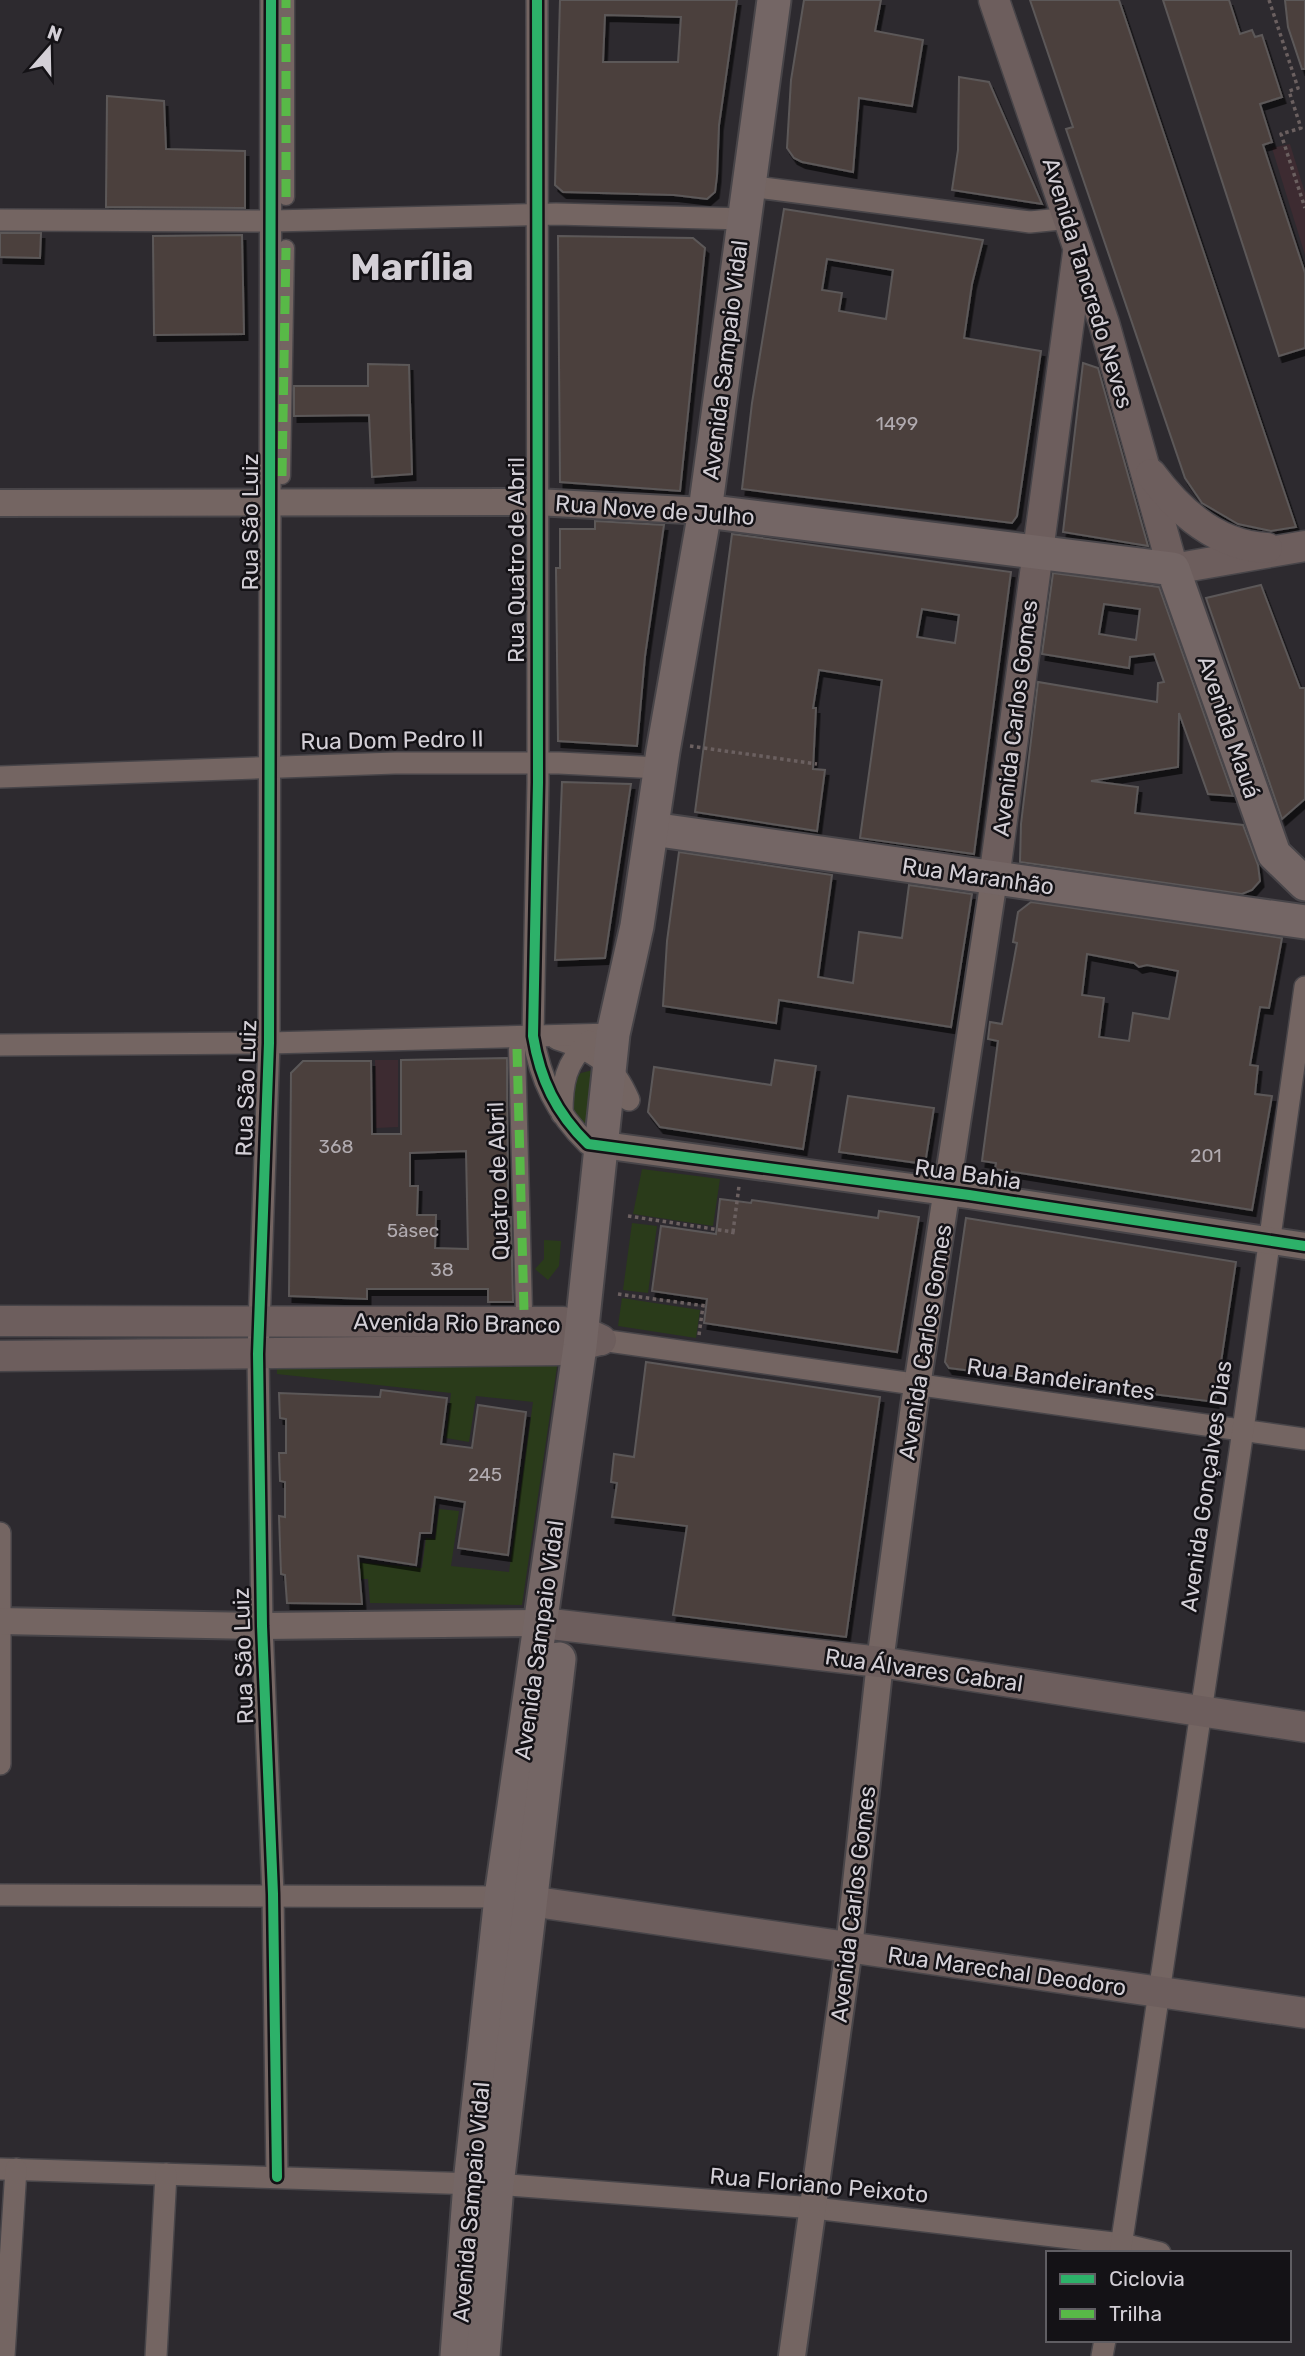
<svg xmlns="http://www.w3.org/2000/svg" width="1305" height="2356" font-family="Rubik,sans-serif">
  <defs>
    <filter id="shadow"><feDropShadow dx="3.5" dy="6" stdDeviation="0" flood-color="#0009"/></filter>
  </defs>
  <rect width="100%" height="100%" fill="#2d2a2f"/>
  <!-- commercial -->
  <g fill="#3d2b31">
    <polygon points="1290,144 1305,193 1305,255 1272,148"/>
    <polygon points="375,1060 398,1060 398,1127 376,1128"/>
  </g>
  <!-- green -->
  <g fill="#2a3b1a">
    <polygon points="593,1070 588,1127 572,1109 571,1082 581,1073"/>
    <polygon points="642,1169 720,1179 713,1226 633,1214"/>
    <polygon points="632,1223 657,1226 648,1293 623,1290"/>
    <polygon points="544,1240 561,1241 559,1266 548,1280 535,1269 544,1259"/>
    <polygon points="622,1298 700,1310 696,1338 618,1326"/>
    <polygon points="558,1360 522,1605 370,1603 368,1579 356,1579 355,1562 422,1568 426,1538 435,1539 439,1509 459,1511 451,1566 509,1572 533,1402 476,1396 469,1442 446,1438 451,1393 277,1374 277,1368"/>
  </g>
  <!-- building -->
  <g fill="#4c403d" stroke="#5c5859" stroke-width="2" fill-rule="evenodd" filter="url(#shadow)">
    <path d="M560,0h177l-18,125 -2,51 -2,16 -8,7 -33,-4 -111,-3 -8,-7zM605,15l76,2 -3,45h-75z"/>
    <polygon points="804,0 881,0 875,31 923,40 912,106 859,98 853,172 802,162 794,158 787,148 791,80"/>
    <polygon points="1030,0 1119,0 1296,527 1271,531 1238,524 1202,503 1185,478 1066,129 1073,127"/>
    <polygon points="1163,0 1229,0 1240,34 1252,30 1255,37 1262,35 1282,97 1260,104 1272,142 1263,145 1305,273 1305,348 1279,356"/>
    <polygon points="1285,0 1305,0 1305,69 1302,69 1288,27"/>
    <polygon points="959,77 989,82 1042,204 952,190 958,150"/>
    <polygon points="107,96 164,101 166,149 245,151 245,208 106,207"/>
    <path d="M784,209l199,31 -11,44 -8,54 77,13 -24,165 -5,7 -270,-34 10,-86zM827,259l66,11 -7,49 -47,-8 3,-18 -20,-3z"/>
    <polygon points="0,233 41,233 40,258 0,257"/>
    <polygon points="242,235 244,334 154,335 153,236"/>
    <polygon points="558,236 693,238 705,248 680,491 560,482"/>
    <polygon points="1083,363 1098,368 1148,546 1063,532"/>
    <polygon points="368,364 409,365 412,474 372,477 369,415 294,416 294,386 368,386"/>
    <polygon points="595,521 664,525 645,656 637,746 558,741 556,568 560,568 560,529 595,529"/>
    <path d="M732,534l279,38 -37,282 -114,-16 22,-158 -63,-10 -6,38h3l-3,61 12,1 -8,61 -122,-19zM922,609l37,6 -4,28 -38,-6z"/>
    <path d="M1053,573l106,14 74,209 -25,-2 -29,-81 -1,54 -87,14 47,6 -3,26 108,12 15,40 2,16 -8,9 -10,4 -222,-32 1,-38 17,-142 119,20 1,-19 6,-1 -10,-28 -24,3 -1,11 -87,-14zM1104,604l36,5 -4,31 -37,-6z"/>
    <polygon points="1261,585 1300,688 1305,688 1305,799 1282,819 1206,598"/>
    <polygon points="562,782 631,784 605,958 555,960"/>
    <polygon points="679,852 832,875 818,977 853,983 859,932 902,938 909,885 972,894 951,1027 779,1000 776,1023 663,1006 667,941"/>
    <path d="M1031,902l251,36 -13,70 -9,-1 -10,58 8,1 -3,28 17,2 -20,114 -257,-41 1,-6 -14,-2 16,-120 -10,-2 2,-17 12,2 15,-81 -4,-1 5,-30zM1087,954l47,9 5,4 8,-2 31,6 -9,48 -36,-6 -4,28 -30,-4 5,-39 -22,-3z"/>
    <path d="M507,1058l1,159h3l2,85h-25v-13h-121v10l-78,-3 2,-223 12,-12h68l1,73h29v-74zM466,1151l2,98 -33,-1 1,-33h-19l1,-29h-8v-33z"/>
    <polygon points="775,1060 816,1066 803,1149 660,1127 648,1112 654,1067 771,1085"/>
    <polygon points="848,1096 934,1108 925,1164 839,1152"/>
    <polygon points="720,1199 751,1203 752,1200 878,1218 879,1211 919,1217 897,1352 704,1323 707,1299 652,1291 661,1226 716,1234"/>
    <polygon points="966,1218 1236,1262 1215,1402 949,1368 945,1362"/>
    <polygon points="646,1362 880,1397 846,1637 673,1615 687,1526 612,1517 617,1483 611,1482 614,1454 634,1457"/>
    <polygon points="381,1390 447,1398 441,1444 472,1448 478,1405 526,1412 508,1555 458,1548 465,1502 435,1497 431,1533 420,1533 416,1565 358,1556 362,1604 287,1603 285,1575 281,1574 279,1516 285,1517 285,1482 280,1481 279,1453 286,1453 286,1419 280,1418 279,1393 380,1397"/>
  </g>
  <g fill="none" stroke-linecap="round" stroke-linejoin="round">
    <defs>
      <g id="pedestrian">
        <polyline points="286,197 286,0"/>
        <polyline points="282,476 286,248"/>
        <polyline points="517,1049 524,1311"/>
      </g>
      <g id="minor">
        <polyline points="271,0 269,1043 258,1354 262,1626 273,1894 277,2177"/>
        <path d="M537,0l1,782 -5,254c7,43 23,77 55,108l15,1"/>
        <polyline points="748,186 1030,222 1071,218"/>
        <polyline points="0,220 273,221 556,214 744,219"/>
        <polyline points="0,777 395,763 559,763 660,768"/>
        <path d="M557,1039c38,12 56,24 72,61"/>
        <polyline points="0,1045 269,1043 613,1034"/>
        <path d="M562,1114c0,-31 3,-51 27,-73"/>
        <polyline points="601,1340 1305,1439"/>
        <polyline points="0,1533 0,1764"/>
        <polyline points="0,1895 501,1897"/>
        <polyline points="0,2169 509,2185 814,2208 1122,2244 1160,2253"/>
        <polyline points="1120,2253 1240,1451 1305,987"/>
        <polyline points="4,2356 16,2169"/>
        <polyline points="156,2356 166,2174"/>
        <polyline points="1102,2356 1105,2340"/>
      </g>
      <g id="tertiary">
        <polyline points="0,503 536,502 705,511"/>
        <polyline points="603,1145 969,1195 1305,1246"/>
        <polyline points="0,1621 262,1626 542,1623"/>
        <polyline points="792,2356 849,1948 880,1662 914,1406 994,879"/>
      </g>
      <g id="secondary">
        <polyline points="994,0 1104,323 1173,569 1305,546"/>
        <path d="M1151,474c28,38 67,72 116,74"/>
        <polyline points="994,879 1078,253"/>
        <polyline points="0,1321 563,1322 601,1340"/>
        <polyline points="0,1356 560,1350 600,1340"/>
        <polyline points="542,1623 880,1662 1305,1727"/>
        <polyline points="509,1898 1305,2013"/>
      </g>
      <g id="primary">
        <polyline points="705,511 1173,569 1274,854 1305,884"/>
        <polyline points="652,829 1305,922"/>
        <polyline points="457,2356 470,2183 501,1897 580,1346 613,1034 637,926 663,751 705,511 774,0"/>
        <polyline points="483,2356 497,2185 559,1659"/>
      </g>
    </defs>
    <!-- pedestrian casing -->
    <use href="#pedestrian" stroke="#484549" stroke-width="19"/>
    <!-- minor casing -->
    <use href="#minor" stroke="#484549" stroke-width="24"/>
    <!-- tertiary casing -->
    <use href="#tertiary" stroke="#484549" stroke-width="30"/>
    <!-- secondary casing -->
    <use href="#secondary" stroke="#484549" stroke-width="33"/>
    <!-- primary casing -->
    <use href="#primary" stroke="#484549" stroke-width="37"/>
    <!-- path -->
    <g stroke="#6b6060" stroke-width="3.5" stroke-dasharray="3.5 3.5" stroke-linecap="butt">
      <polyline points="1269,0 1298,88 1289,91 1301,128 1281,134 1305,208"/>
      <polyline points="690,746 817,764"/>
      <polyline points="628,1216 733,1232 732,1237"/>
      <polyline points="733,1232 739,1186"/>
      <polyline points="618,1294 706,1306"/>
      <polyline points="699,1335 703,1306"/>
    </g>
    <!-- pedestrian -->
    <use href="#pedestrian" stroke="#746562" stroke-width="16"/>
    <!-- minor -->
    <use href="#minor" stroke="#746562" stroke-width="21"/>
    <!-- tertiary -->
    <use href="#tertiary" stroke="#746562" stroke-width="26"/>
    <!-- secondary -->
    <use href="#secondary" stroke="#6d5e5d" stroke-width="30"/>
    <!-- primary -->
    <use href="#primary" stroke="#746665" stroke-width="33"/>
    <!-- quiet -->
    <g stroke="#58b947" stroke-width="9" stroke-dasharray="18 9" stroke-linecap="butt">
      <polyline points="286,197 286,0"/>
      <polyline points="282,476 286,248"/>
      <polyline points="517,1049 524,1311"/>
    </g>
    <defs>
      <g id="cycleway">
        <polyline points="271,0 269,1043 258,1354 262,1626 273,1894 277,2177"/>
        <path d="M537,0l1,782 -5,254c7,43 23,77 55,108l381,51 336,51"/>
      </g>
    </defs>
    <!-- cycleway casing -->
    <use href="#cycleway" stroke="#141216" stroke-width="15"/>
    <!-- cycleway -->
    <use href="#cycleway" stroke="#2db169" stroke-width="10"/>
  </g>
  <g text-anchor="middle" stroke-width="5" stroke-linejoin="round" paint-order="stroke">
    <!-- number labels -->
    <g font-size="19" fill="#b1abb0">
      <text x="897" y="430">1499</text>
      <text x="336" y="1153">368</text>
      <text x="1206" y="1162">201</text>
      <text x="413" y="1237">5àsec</text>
      <text x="442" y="1276">38</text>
      <text x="485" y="1481">245</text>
    </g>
    <!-- street labels -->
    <g font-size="23" fill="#d3cfd6" stroke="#141216">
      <text transform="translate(1088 283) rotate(73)" y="8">Avenida Tancredo Neves</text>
      <text transform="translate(725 360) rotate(-83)" y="8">Avenida Sampaio Vidal</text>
      <text transform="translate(655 510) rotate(4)" y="8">Rua Nove de Julho</text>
      <text transform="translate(250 522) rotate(-90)" y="8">Rua São Luiz</text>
      <text transform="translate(516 560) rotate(-90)" y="8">Rua Quatro de Abril</text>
      <text transform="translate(1015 718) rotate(-83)" y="8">Avenida Carlos Gomes</text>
      <text transform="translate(1229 727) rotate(71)" y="8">Avenida Mauá</text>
      <text transform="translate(392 740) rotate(-1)" y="8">Rua Dom Pedro II</text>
      <text transform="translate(978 876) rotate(8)" y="8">Rua Maranhão</text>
      <text transform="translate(246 1088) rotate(-88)" y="8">Rua São Luiz</text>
      <text transform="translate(968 1174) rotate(8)" y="8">Rua Bahia</text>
      <text transform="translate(498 1181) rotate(-92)" y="8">Quatro de Abril</text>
      <text transform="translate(457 1323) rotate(1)" y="8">Avenida Rio Branco</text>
      <text transform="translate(925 1342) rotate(-81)" y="8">Avenida Carlos Gomes</text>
      <text transform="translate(1061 1379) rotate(8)" y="8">Rua Bandeirantes</text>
      <text transform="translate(1206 1486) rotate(-82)" y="8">Avenida Gonçalves Dias</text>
      <text transform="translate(539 1640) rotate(-82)" y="8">Avenida Sampaio Vidal</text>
      <text transform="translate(243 1656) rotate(-92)" y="8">Rua São Luiz</text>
      <text transform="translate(924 1670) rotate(8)" y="8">Rua Álvares Cabral</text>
      <text transform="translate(853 1904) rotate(-83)" y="8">Avenida Carlos Gomes</text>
      <text transform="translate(1007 1971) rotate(8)" y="8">Rua Marechal Deodoro</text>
      <text transform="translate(819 2185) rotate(5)" y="8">Rua Floriano Peixoto</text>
      <text transform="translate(471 2202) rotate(-85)" y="8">Avenida Sampaio Vidal</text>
    </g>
    <!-- town labels -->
    <g font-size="37" font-weight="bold" fill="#d3cfd6" stroke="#141216">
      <text x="412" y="280">Marília</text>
    </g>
  </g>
  <!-- legend -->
  <rect x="1046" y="2251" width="245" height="91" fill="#141216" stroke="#605e63" stroke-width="2"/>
  <rect x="1060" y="2274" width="35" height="10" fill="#2db169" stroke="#605e63" stroke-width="2"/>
  <text x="1109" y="2286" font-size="21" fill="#d3cfd6">Ciclovia</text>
  <rect x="1060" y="2309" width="35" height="10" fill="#58b947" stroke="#605e63" stroke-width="2"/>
  <text x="1109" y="2321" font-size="21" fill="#d3cfd6">Trilha</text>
  <!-- north arrow -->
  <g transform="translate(49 49) rotate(20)" stroke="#141216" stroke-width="5" paint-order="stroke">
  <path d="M0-5L12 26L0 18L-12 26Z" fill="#d3cfd6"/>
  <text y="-10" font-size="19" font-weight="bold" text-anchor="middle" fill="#d3cfd6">N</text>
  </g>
</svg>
